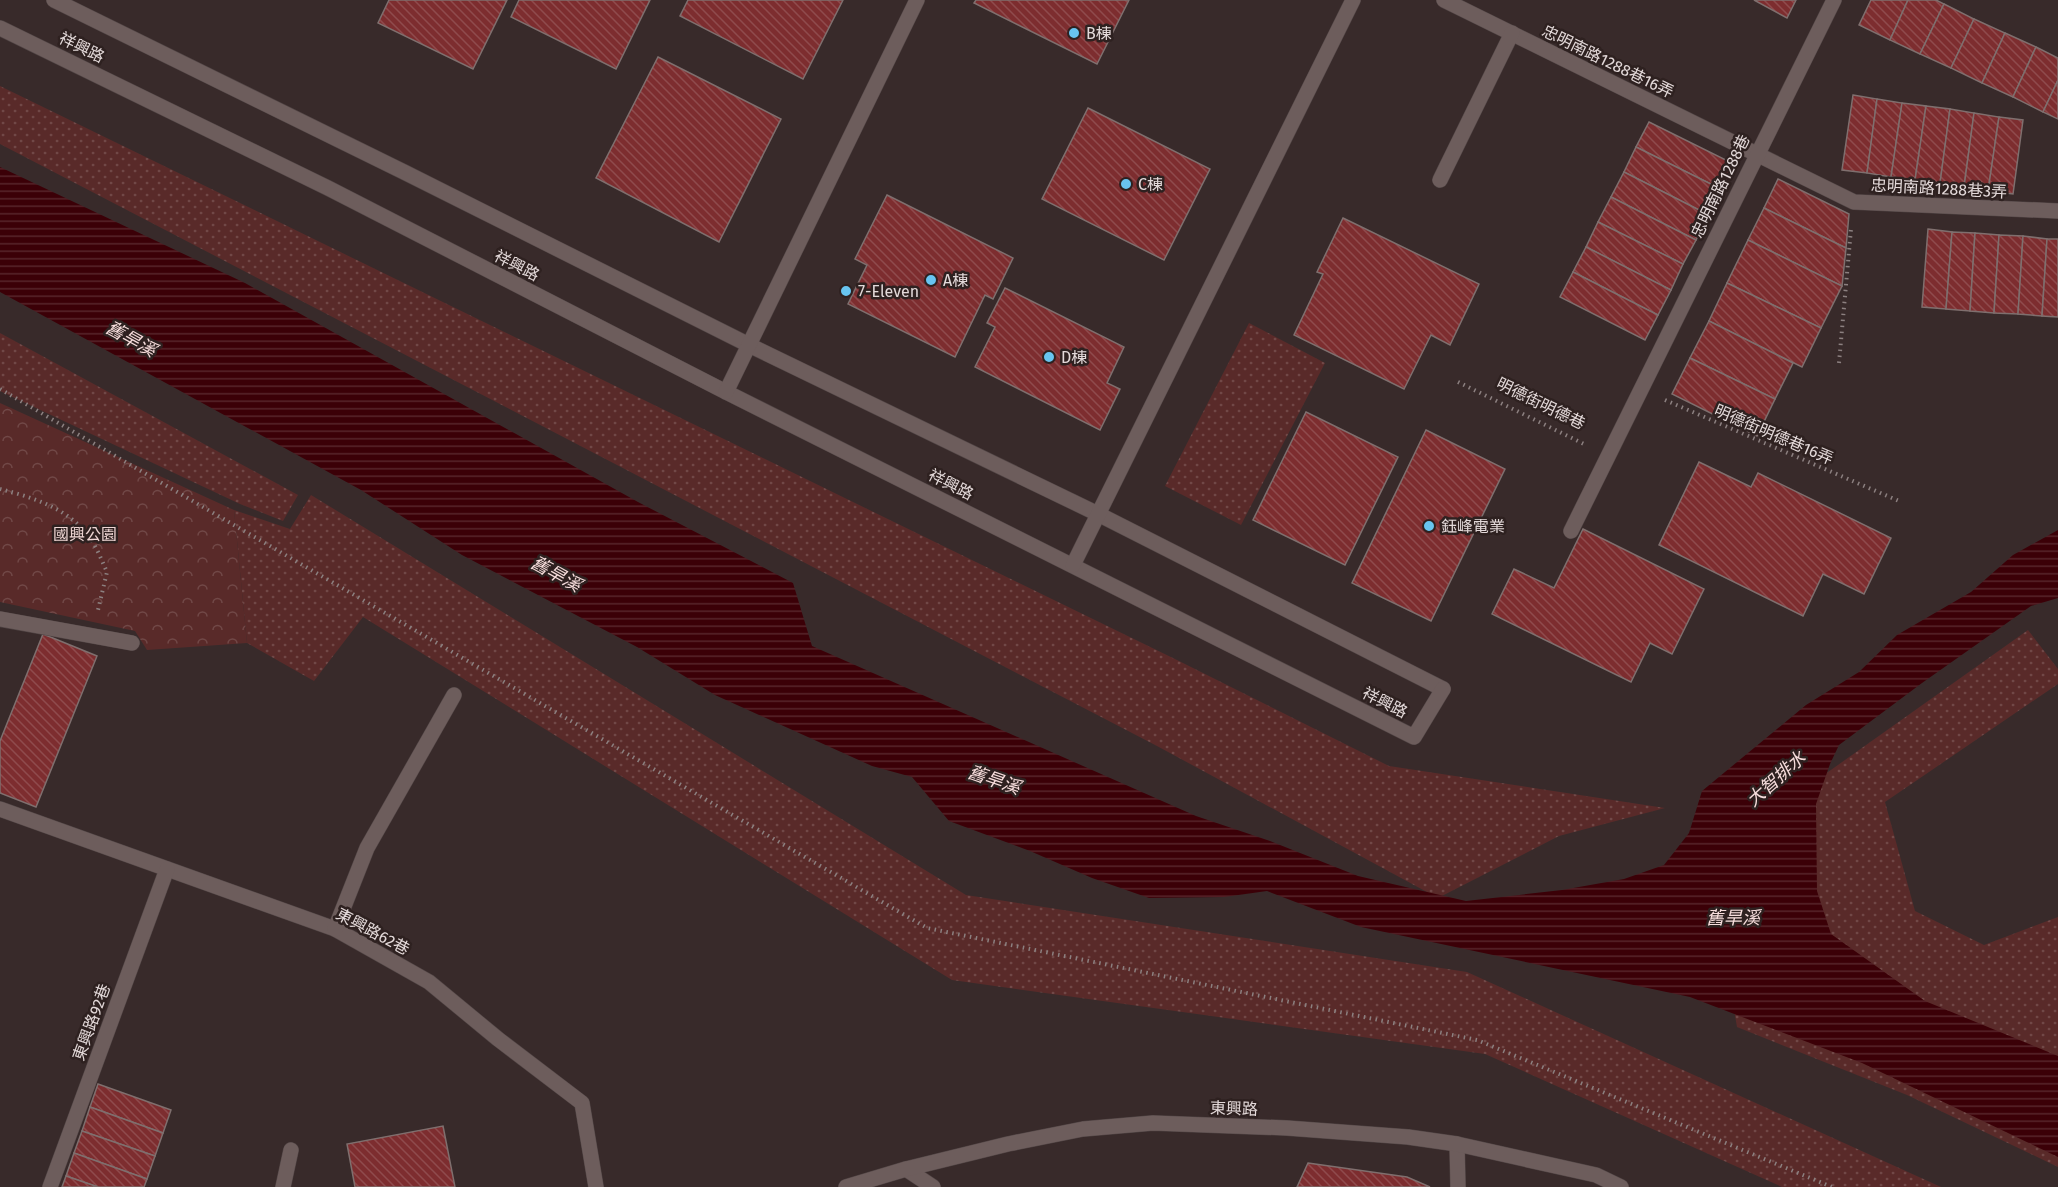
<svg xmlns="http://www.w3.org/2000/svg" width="2058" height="1187" font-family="'Fira Sans','Noto Sans TC',sans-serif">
  <defs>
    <pattern id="grass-dots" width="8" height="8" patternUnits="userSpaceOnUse" patternTransform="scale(1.5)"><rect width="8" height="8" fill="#592a29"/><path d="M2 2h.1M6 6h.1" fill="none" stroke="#714847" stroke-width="1.8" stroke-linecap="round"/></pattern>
    <pattern id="park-crowns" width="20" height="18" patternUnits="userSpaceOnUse" patternTransform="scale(1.5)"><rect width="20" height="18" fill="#592a29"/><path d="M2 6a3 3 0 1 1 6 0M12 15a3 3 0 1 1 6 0" fill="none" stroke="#714847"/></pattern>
    <pattern id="water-rules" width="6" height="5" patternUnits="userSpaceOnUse" patternTransform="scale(1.5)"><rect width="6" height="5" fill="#3b0007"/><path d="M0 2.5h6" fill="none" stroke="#57252b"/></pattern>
    <pattern id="building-back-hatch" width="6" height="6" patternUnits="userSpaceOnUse" patternTransform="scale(1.5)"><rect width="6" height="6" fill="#7d2d2f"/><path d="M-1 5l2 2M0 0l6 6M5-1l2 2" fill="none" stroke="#8f4b4d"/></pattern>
  </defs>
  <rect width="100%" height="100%" fill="#382a2a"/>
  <!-- grass -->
  <g fill="url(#grass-dots)">
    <polygon points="0,86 1177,660 1389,766 1665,808 1559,836 1438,898 1157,746 0,144"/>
    <polygon points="1249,323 1325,363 1241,525 1165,486"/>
    <polygon points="0,333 298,495 283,521 240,504 0,391"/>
    <polygon points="311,495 966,895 1467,972 1941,1187 1782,1187 1485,1054 952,980 363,617 314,681 247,643 234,510 290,529"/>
    <polygon points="2028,630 2058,669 2058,684 1885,802 1915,911 1984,945 2058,917 2058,1167 1907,1095 1737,1027 1714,893 1814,782"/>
  </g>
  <!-- park -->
  <polygon fill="url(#park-crowns)" points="0,403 234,510 247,643 147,650 135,631 0,602"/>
  <!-- water -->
  <polygon fill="url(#water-rules)" points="0,167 245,283 638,502 793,583 812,646 1196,816 1270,841 1358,876 1466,901 1562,890 1624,879 1664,865 1689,833 1702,791 1806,705 1859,672 1897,635 1971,592 2013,555 2058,530 2058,598 2031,606 1922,683 1839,745 1830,764 1816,804 1817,891 1831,934 1925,1001 2058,1056 2058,1157 1862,1063 1690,997 1361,927 1267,891 1224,897 1149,898 1092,878 1030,851 949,821 912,777 872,766 715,695 637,647 462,555 361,490 0,292"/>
  <!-- building -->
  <g fill="url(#building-back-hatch)" stroke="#7f6f6e" stroke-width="1.5">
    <polygon points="389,0 507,0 473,69 378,23"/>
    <polygon points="519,0 650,0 616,69 511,17"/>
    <polygon points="688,0 843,0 803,79 680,16"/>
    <polygon points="976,0 1129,0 1097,64 974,3"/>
    <polygon points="1754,0 1796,0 1787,18"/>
    <polygon points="1871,0 1908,0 1890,40 1859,25"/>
    <polygon points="1908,0 1936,0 1944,4 1920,54 1890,40"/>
    <polygon points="1944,4 1974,19 1951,68 1920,54"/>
    <polygon points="1974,19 2005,33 1982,83 1951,68"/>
    <polygon points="2005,33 2036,47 2013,97 1982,83"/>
    <polygon points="2036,47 2058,58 2058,80 2043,112 2013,97"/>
    <polygon points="658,57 781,119 719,242 596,178"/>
    <polygon points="2058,80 2058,119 2043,112"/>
    <polygon points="1853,95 1877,99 1867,173 1842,170"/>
    <polygon points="1877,99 1902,103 1891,177 1867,173"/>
    <polygon points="1902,103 1926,106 1915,180 1891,177"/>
    <polygon points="1926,106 1950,109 1940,183 1915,180"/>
    <polygon points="1088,108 1210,169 1164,260 1042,199"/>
    <polygon points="1950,109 1974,113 1964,187 1940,183"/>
    <polygon points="1974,113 1999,117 1988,191 1964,187"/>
    <polygon points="1999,117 2023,120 2013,194 1988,191"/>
    <polygon points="1649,122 1734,164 1721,189 1636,147"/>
    <polygon points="1636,147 1721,189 1709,215 1624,172"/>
    <polygon points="1624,172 1709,215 1696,240 1611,197"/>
    <polygon points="1778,179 1849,214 1846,248 1764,208"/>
    <polygon points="887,195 1013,258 993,299 985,295 955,357 848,304 867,265 855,259"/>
    <polygon points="1611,197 1696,240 1683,264 1598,222"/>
    <polygon points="1764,208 1846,248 1842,286 1748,240"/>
    <polygon points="1343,218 1479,284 1450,345 1431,335 1404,389 1294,335 1323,274 1317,272"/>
    <polygon points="1598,222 1683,264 1671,290 1586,247"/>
    <polygon points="1928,229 1952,232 1946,309 1922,307"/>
    <polygon points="1952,232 1975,233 1970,311 1946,309"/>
    <polygon points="1975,233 1999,235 1994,313 1970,311"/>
    <polygon points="1999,235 2023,236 2018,314 1994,313"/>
    <polygon points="2023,236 2047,239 2042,316 2018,314"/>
    <polygon points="2047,239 2058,239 2058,317 2042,316"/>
    <polygon points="1748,240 1842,286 1821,328 1727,283"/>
    <polygon points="1586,247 1671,290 1658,315 1573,272"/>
    <polygon points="1573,272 1658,315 1645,340 1560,297"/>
    <polygon points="1727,283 1821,328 1802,367 1709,321"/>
    <polygon points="1005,288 1124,347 1107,383 1120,389 1100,430 975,367 995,327 987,323"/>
    <polygon points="1709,321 1793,363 1775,399 1690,358"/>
    <polygon points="1690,358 1775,399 1757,436 1672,394"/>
    <polygon points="1306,412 1398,457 1345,565 1253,520"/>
    <polygon points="1426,430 1505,469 1431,621 1352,583"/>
    <polygon points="1699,462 1751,487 1758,473 1891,538 1864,594 1823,574 1803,616 1659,545"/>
    <polygon points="1583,529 1704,589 1672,654 1650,643 1631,682 1492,614 1514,569 1554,588"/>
    <polygon points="43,634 97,656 36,807 0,793 0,741"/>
    <polygon points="98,1084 171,1110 163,1133 90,1107"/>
    <polygon points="90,1107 163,1133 155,1156 82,1131"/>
    <polygon points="443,1126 455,1187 355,1187 347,1144"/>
    <polygon points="82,1131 155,1156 147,1179 74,1153"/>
    <polygon points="74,1153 147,1179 144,1187 98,1187 66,1176"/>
    <polygon points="1308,1163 1407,1177 1430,1187 1297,1187"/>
    <polygon points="66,1176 98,1187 62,1187"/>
  </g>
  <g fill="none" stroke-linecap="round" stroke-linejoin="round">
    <defs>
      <g id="lane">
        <polyline points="54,0 404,172 749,345 1098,514 1443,689"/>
        <polyline points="1444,0 1854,202 2058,211"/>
        <polyline points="1440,180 1512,33"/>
        <polyline points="0,619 132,643"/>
        <polyline points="0,809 335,929 429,982 498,1039 582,1103 596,1187"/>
        <polyline points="335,929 367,848 454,695"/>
        <polyline points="1457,1144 1458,1187"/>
        <polyline points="906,1169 933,1187"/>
        <polyline points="50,1187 167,869"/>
        <polyline points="283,1187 291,1150"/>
      </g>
      <g id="street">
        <polyline points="0,28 328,188 726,392 1414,737 1443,689"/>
        <polyline points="726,392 917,0"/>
        <polyline points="1571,531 1834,0"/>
        <polyline points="1073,565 1353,0"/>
      </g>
      <polyline id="secondary" points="846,1187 906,1169 1008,1144 1083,1129 1153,1123 1287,1128 1408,1137 1457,1144 1596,1175 1621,1187"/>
    </defs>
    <!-- lane casing -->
    <use href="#lane" stroke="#524646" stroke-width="16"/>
    <!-- street casing -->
    <use href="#street" stroke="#524646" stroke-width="16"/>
    <!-- secondary casing -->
    <use href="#secondary" stroke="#524646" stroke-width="16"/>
    <!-- path -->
    <g stroke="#8c8080" stroke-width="4" stroke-dasharray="1.5 4.5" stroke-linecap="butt">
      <polyline points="1839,363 1851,229"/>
      <polyline points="1458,382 1584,444"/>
      <polyline points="0,389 927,928 1477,1040 1832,1187"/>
      <polyline points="1665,400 1899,501"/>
      <path d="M0,489c32,8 70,20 90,49 7,10 12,23 17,34l-9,38"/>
    </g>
    <!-- lane -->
    <use href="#lane" stroke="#6d5d5c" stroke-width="15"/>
    <!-- street -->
    <use href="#street" stroke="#6d5d5c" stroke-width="15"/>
    <!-- secondary -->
    <use href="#secondary" stroke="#6d5d5c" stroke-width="15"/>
  </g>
  <!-- markers -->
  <g fill="#68c4f0" stroke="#2e2120" stroke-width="2">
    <circle cx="1074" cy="33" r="6"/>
    <circle cx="1126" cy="184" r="6"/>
    <circle cx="931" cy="280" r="6"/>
    <circle cx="846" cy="291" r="6"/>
    <circle cx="1049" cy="357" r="6"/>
    <circle cx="1429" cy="526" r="6"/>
  </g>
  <g text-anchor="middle" stroke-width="5" stroke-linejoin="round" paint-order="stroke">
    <!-- poi labels -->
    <g font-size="16" fill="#e3d9d9" stroke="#2e2120" text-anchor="start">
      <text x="1086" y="39">B棟</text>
      <text x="1138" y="190">C棟</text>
      <text x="943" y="286">A棟</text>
      <text x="858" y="297">7-Eleven</text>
      <text x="1061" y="363">D棟</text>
      <text x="1441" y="532">鈺峰電業</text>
    </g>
    <!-- street labels -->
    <g font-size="16" fill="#e3d9d9" stroke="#2e2120">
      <text transform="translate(82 47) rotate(26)" y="6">祥興路</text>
      <text transform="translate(1608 61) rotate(26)" y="6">忠明南路1288巷16弄</text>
      <text transform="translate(1720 186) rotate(-64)" y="6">忠明南路1288巷</text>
      <text transform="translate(1939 188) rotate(3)" y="6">忠明南路1288巷3弄</text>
      <text transform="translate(517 265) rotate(27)" y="6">祥興路</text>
      <text transform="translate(1541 403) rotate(26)" y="6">明德街明德巷</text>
      <text transform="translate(1774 434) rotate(23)" y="6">明德街明德巷16弄</text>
      <text transform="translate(951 484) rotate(27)" y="6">祥興路</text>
      <text transform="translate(1385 702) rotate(27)" y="6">祥興路</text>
      <text transform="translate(373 931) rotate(28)" y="6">東興路62巷</text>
      <text transform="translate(91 1022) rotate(-70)" y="6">東興路92巷</text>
      <text transform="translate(1234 1108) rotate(2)" y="6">東興路</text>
    </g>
    <!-- park labels -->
    <g font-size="16" fill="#efd6d4" stroke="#2e2120">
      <text x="85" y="540">國興公園</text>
    </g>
    <!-- water labels -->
    <g font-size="18" font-style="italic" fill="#f7dddc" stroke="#2e2120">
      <text transform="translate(131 339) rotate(29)" y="6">舊旱溪</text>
      <text transform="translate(556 574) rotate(29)" y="6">舊旱溪</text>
      <text transform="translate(1776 779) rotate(-42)" y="6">大智排水</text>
      <text transform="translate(994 780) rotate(19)" y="6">舊旱溪</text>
      <text x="1733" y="924">舊旱溪</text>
    </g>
  </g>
</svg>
